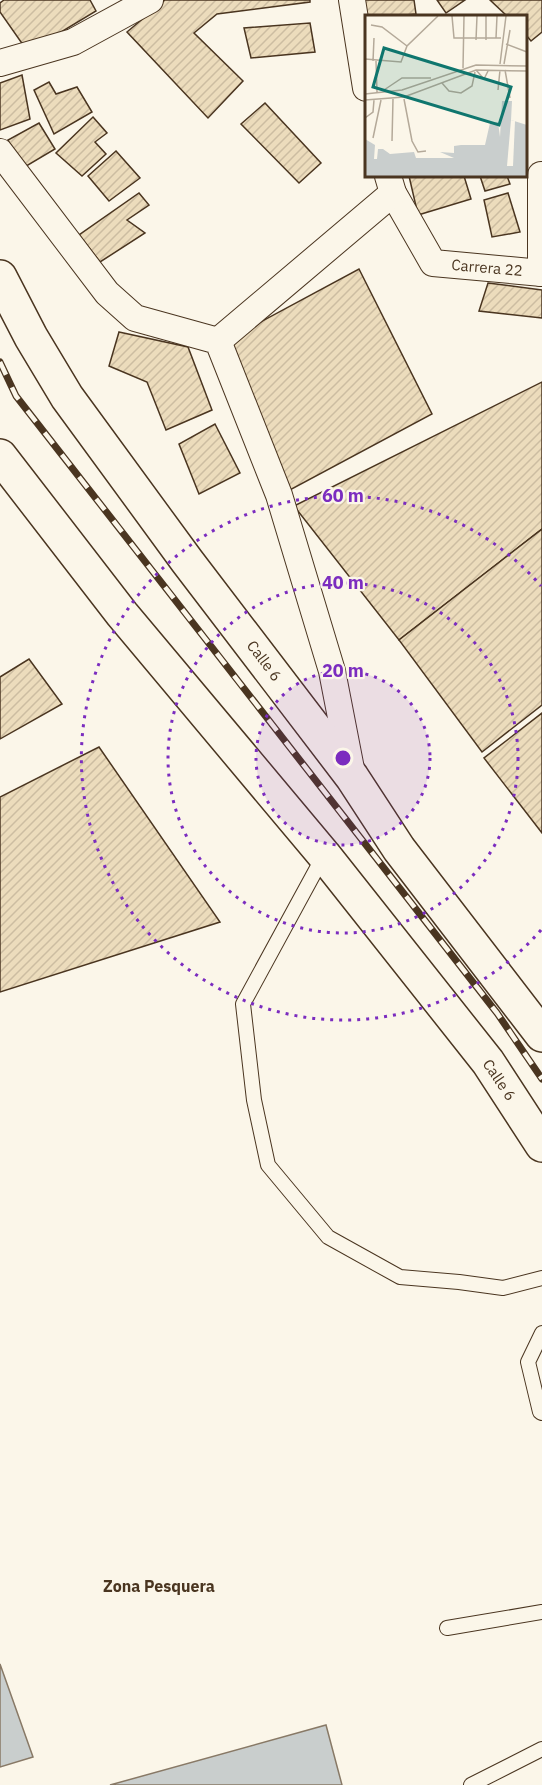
<svg xmlns="http://www.w3.org/2000/svg" width="542" height="1785" font-family="'IBM Plex Sans',sans-serif">
  <defs>
    <pattern id="building-hatch" width="6" height="6" patternUnits="userSpaceOnUse" patternTransform="scale(1.5)"><rect width="6" height="6" fill="#ecdcbc"/><path d="M-1 1l2-2M0 6l6-6M5 7l2-2" fill="none" stroke="#ccbda1"/></pattern>
  </defs>
  <rect width="100%" height="100%" fill="#fbf6e9"/>
  <!-- water -->
  <g fill="#c9cecd" stroke="#887966" stroke-width="1.5">
    <polygon points="0,1664 33,1757 0,1767"/>
    <polygon points="326,1725 342,1785 110,1785"/>
  </g>
  <!-- building -->
  <g fill="url(#building-hatch)" stroke="#4a3520" stroke-width="1.5">
    <polygon points="4,0 90,0 96,11 28,52 0,12 0,3"/>
    <polygon points="165,0 310,0 310,2 217,14 194,33 243,81 208,118 127,32"/>
    <polygon points="363,0 414,0 416,14 397,16 366,16"/>
    <polygon points="437,0 465,0 446,13"/>
    <polygon points="490,0 542,0 542,32 531,41 526,35 526,16 507,16"/>
    <polygon points="310,23 315,52 251,58 244,28"/>
    <polygon points="22,75 30,119 0,130 0,83"/>
    <polygon points="49,82 56,94 77,87 92,112 54,134 34,90"/>
    <polygon points="265,103 321,163 299,183 241,124"/>
    <polygon points="93,117 107,133 95,142 106,154 82,176 56,153"/>
    <polygon points="39,123 55,149 23,168 8,140"/>
    <polygon points="116,151 140,178 109,201 88,176"/>
    <polygon points="409,176 464,176 471,199 418,215"/>
    <polygon points="480,176 507,176 510,184 485,191"/>
    <polygon points="139,193 149,205 127,220 145,233 100,262 79,235"/>
    <polygon points="508,193 520,232 492,237 484,200"/>
    <polygon points="359,269 432,414 288,491 227,340"/>
    <polygon points="488,283 542,290 542,318 479,311"/>
    <polygon points="119,332 188,347 212,410 166,430 147,382 109,366"/>
    <polygon points="542,382 542,529 399,640 294,506"/>
    <polygon points="215,424 240,473 199,494 179,444"/>
    <polygon points="542,529 542,705 482,752 399,640"/>
    <polygon points="29,659 62,704 0,739 0,677"/>
    <polygon points="542,713 542,833 484,758"/>
    <polygon points="99,747 220,922 0,992 0,797"/>
  </g>
  <g fill="none" stroke-linecap="round" stroke-linejoin="round">
    <defs>
      <g id="lane">
        <polyline points="323,857 243,1004 254,1100 268,1165 328,1237 400,1277 459,1282 503,1288 542,1278"/>
        <polyline points="542,1333 528,1362 540,1412 542,1413"/>
        <polyline points="447,1628 542,1612"/>
        <polyline points="471,1785 542,1749"/>
      </g>
      <g id="street">
        <polyline points="352,0 366,88"/>
        <polyline points="0,63 73,42 150,0"/>
        <polyline points="0,152 107,293 135,318 218,341 279,495 332,671 352,774"/>
        <polyline points="388,176 393,193 433,263 542,273"/>
        <polyline points="541,273 541,175"/>
        <polyline points="218,341 393,193"/>
      </g>
      <g id="highway">
        <polyline points="0,277 31,337 67,397 187,561 352,777 399,849 542,1035"/>
        <polyline points="0,456 122,614 324,855 488,1062 542,1145"/>
      </g>
    </defs>
    <!-- lane casing -->
    <use href="#lane" stroke="#4a3520" stroke-width="16"/>
    <!-- street casing -->
    <use href="#street" stroke="#4a3520" stroke-width="28"/>
    <!-- highway casing -->
    <use href="#highway" stroke="#4a3520" stroke-width="36"/>
    <!-- lane -->
    <use href="#lane" stroke="#fbf6e9" stroke-width="14"/>
    <!-- street -->
    <use href="#street" stroke="#fbf6e9" stroke-width="26"/>
    <!-- highway -->
    <use href="#highway" stroke="#fbf6e9" stroke-width="33"/>
    <defs>
      <polyline id="rail" points="0,362 16,396 497,1013 542,1079"/>
    </defs>
    <!-- rail casing -->
    <use href="#rail" stroke="#4a3520" stroke-width="7"/>
    <!-- rail -->
    <use href="#rail" stroke="#fbf6e9" stroke-width="4.5" stroke-dasharray="14" stroke-linecap="butt"/>
  </g>
  <!-- distance rings -->
  <circle cx="343" cy="758" r="87" fill="#7b2cbf" fill-opacity=".12"/>
  <g fill="none" stroke="#7b2cbf" stroke-width="3" stroke-dasharray="3 6">
    <circle cx="343" cy="758" r="87"/>
    <circle cx="343" cy="758" r="175"/>
    <path d="M541 930A262 262 0 1 1 541 586"/>
  </g>
  <g text-anchor="middle" stroke-width="4.5" stroke-linejoin="round" paint-order="stroke">
    <!-- street labels -->
    <g font-size="15" fill="#4a3520" stroke="#fbf6e9">
      <text transform="translate(487 268) rotate(5)" y="5">Carrera 22</text>
      <text transform="translate(264 661) rotate(53)" y="5">Calle 6</text>
      <text transform="translate(499 1080) rotate(56)" y="5">Calle 6</text>
    </g>
    <!-- neighbourhood labels -->
    <g font-size="16" font-weight="bold" fill="#4a3520" stroke="#fbf6e9">
      <text x="159" y="1592">Zona Pesquera</text>
    </g>
  </g>
  <!-- overview -->
  <g transform="translate(365 15)">
    <rect width="162" height="162" fill="#fbf6e9"/>
    <path d="M137,86h10l-1,19 16,5v51h-162v-37l10,6 -1,14h3l1,-10h5l7,5 24,-2 2,6h38l-14,-6 14,1v-7l7,-1h24l5,-22 8,-1 2,15z" fill="#c9cecd"/>
    <path d="M146,105l4,1 -2,45h-6z" fill="#fbf6e9"/>
    <path fill="none" stroke="#b4a999" stroke-width="1.5" d="M87,1l2,22h47M6,10l11,2 25,19M131,23l1,-22M111,25l1,-24M121,25v-24M141,29l21,8M0,44l36,3 6,-16 31,-30M8,46l1,-23M11,46l1,31M135,49l6,-48M139,49l6,-34M98,53l1,-52M111,55l8,9 4,-8M140,55l5,28M77,68l7,8 12,2 11,-7 3,-14M19,75l18,-12h29M133,75l2,-20M0,79l37,-4 74,-25 51,1M39,84l8,42 6,11 8,-1M0,85l39,-3 72,-27 51,1M0,103l8,-6 1,-12M8,123l8,-38M27,126l1,-42"/>
    <path fill="#0f766e" fill-opacity="0.15" stroke="#0f766e" stroke-width="3" d="M19,33l127,39 -12,38 -126,-38z"/>
    <rect width="162" height="162" fill="none" stroke="#4a3520" stroke-width="3"/>
  </g>
  <circle cx="343" cy="758" r="9" fill="#7b2cbf" stroke="#fbf6e9" stroke-width="3"/>
  <g font-size="18" text-anchor="middle" font-weight="bold" fill="#7b2cbf" stroke="#fbf6e9" stroke-width="4.5" stroke-linejoin="round" paint-order="stroke">
    <text x="343" y="502">60 m</text>
    <text x="343" y="589">40 m</text>
    <text x="343" y="677">20 m</text>
  </g>
</svg>
